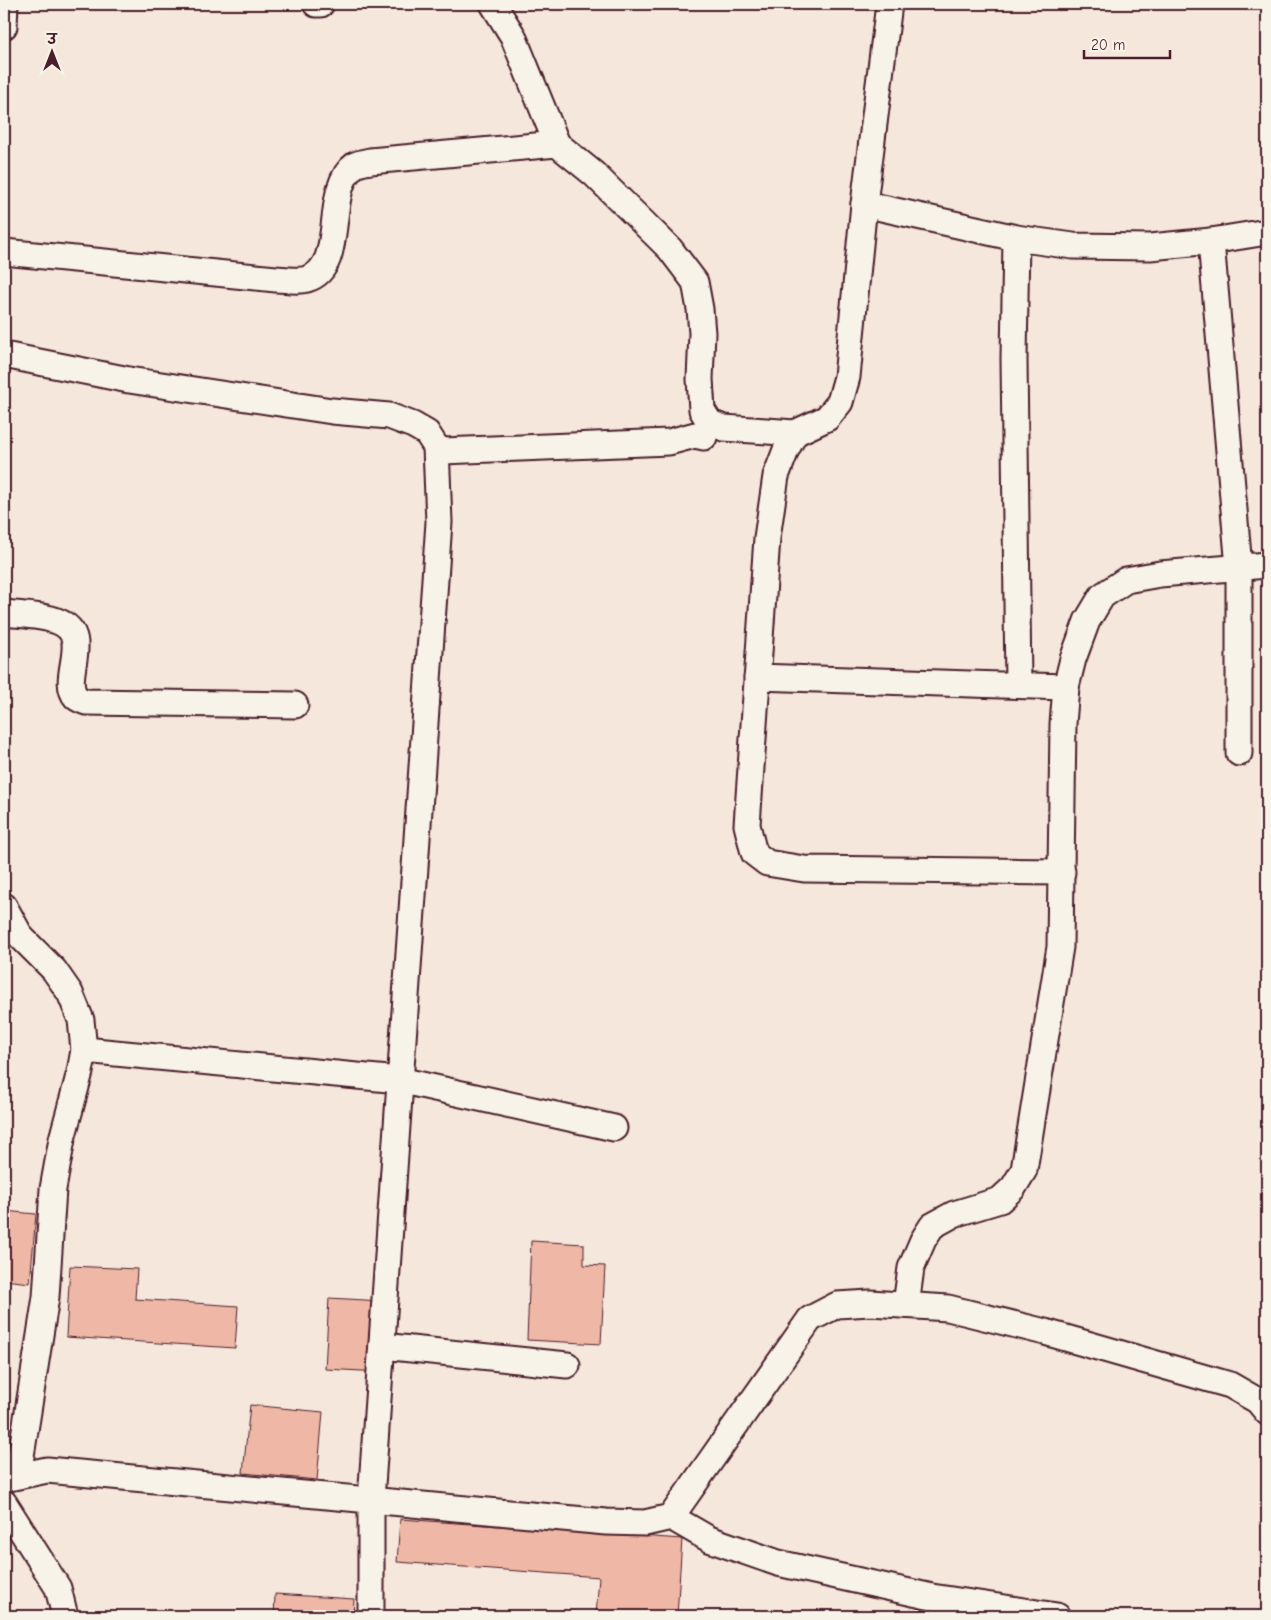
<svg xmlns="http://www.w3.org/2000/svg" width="1271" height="1620" font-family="'Comic Neue','Playpen Sans Deva',sans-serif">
  <rect width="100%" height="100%" fill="#f5e7db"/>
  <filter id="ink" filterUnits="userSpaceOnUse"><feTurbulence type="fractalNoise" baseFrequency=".02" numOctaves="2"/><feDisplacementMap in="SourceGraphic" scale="10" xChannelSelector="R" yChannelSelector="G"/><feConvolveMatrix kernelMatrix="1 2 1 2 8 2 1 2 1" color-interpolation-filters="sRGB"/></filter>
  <g filter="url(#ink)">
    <!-- building -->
    <g fill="#efb7a5" stroke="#4a1f2b">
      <polygon points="4,1211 36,1214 30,1283 4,1280"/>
      <polygon points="531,1241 584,1244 584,1265 605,1266 601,1344 527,1340"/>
      <polygon points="70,1266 137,1269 135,1299 238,1306 235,1348 66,1337"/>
      <polygon points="329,1298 383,1301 380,1372 325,1369"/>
      <polygon points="250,1405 323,1412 317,1480 243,1473"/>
      <polygon points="400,1519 682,1539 677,1616 596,1616 599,1577 397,1562"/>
      <polygon points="275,1594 354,1599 353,1616 274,1616"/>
    </g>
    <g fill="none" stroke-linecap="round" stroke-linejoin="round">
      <defs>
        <g id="street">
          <polyline points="316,4 321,4"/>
          <polyline points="493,4 513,36 557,144 594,174 670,249 695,282 700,309 702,333 700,379 702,410 710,423 724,428 795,433"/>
          <polyline points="889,4 864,204 847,377 840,402 827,418 795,433 786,450 776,476 767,538 747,825 754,853 767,863 804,869 1062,872"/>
          <polyline points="4,26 5,4"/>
          <polyline points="864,204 1016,238 1073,246 1150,247 1211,241 1267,232"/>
          <polyline points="1016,238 1014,359 1018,685"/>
          <polyline points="1211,241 1239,568 1239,753"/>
          <path d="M4,252l272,27c9,0 23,3 31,0 41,-12 15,-90 48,-114 4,-2 11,-3 15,-4l187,-17"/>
          <polyline points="4,355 129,380 332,411 389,416 413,425 427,433 436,447 439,522 371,1500 371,1616"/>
          <polyline points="436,447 443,451 669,442 695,435 704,437"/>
          <path d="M4,613c17,2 37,2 53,8 38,14 2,57 19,76 2,2 7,4 10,5l209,3"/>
          <polyline points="757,677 1066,687"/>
          <polyline points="4,906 21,937 54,970 70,993 81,1020 84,1050 80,1072 62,1139 53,1189 46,1297 18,1475"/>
          <polyline points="84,1050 399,1080 614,1128"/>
          <polyline points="906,1305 911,1268 923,1240 932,1226 954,1214 1000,1200 1013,1188 1024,1170 1060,947 1063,724 1066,687 1073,659 1087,621 1102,596 1126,580 1160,574 1267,565"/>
          <polyline points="382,1346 567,1365"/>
          <polyline points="4,1479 47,1470 606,1522 645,1523 671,1517 810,1319 837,1305 870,1303 948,1308 1045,1332 1230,1385 1258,1401 1267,1412"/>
          <polyline points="4,1503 58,1588 65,1616"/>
          <polyline points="671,1517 709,1539 778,1563 932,1597 1057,1616"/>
        </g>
      </defs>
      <!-- street casing -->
      <use href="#street" stroke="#4a1f2b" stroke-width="29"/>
      <!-- street -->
      <use href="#street" stroke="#f7f3e8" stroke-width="25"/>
    </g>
  </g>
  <!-- margin -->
  <rect width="1271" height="1620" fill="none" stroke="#f7f3e8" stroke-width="20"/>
  <rect x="10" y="10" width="1251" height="1600" fill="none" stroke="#4a1f2b" stroke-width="2" filter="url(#ink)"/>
  <!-- north arrow -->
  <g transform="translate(52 52)" stroke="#f7f3e8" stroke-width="4" paint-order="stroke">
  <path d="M0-4L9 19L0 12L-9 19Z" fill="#4a1f2b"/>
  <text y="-8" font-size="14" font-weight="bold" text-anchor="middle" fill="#4a1f2b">उ</text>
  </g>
  <!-- scale -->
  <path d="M1084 50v8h86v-8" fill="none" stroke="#4a1f2b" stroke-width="2.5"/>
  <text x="1091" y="50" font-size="15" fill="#4a1f2b" stroke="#f7f3e8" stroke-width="4" paint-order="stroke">20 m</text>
</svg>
